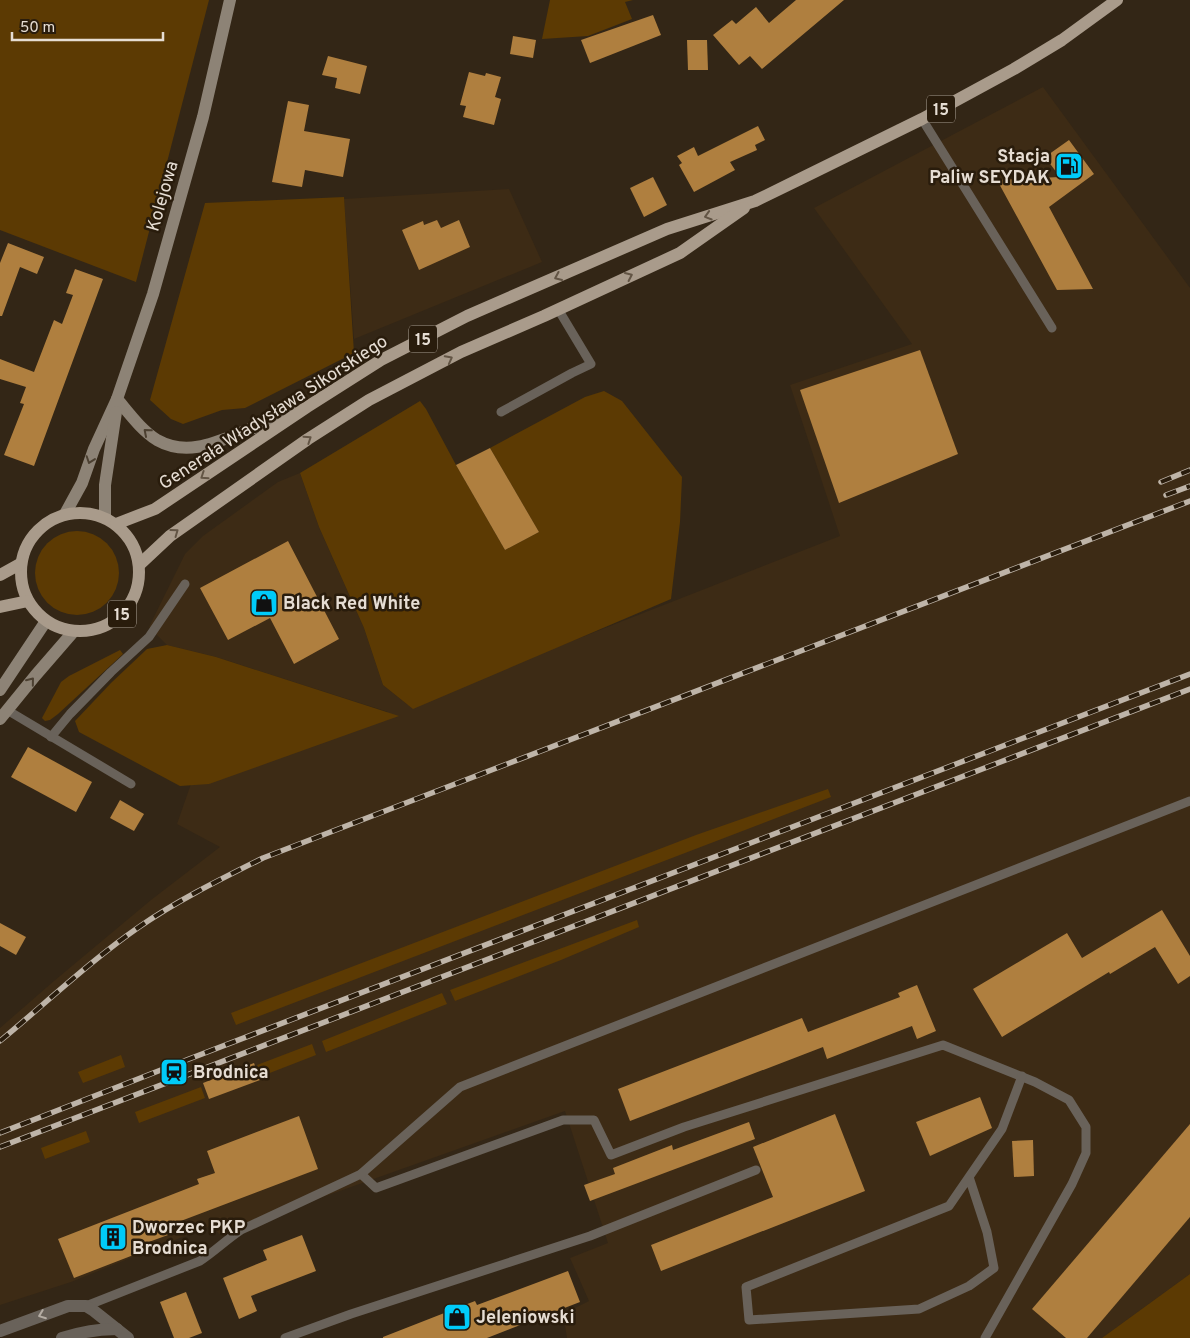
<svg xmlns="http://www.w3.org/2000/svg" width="1190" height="1338" font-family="Overpass,sans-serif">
  <rect width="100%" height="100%" fill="#332616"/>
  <!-- built -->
  <g fill="#3d2b15">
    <polygon points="1043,87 1190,288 1190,1274 1102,1338 567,1338 563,1314 589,1301 570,1258 608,1243 565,1111 219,1234 212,1225 71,1282 0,1305 0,1028 54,981 151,900 220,847 177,824 192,781 388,712 216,657 167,645 149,627 185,554 203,536 278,482 300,473 319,527 364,628 383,685 408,705 840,536 790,385 912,344 814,208"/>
    <polygon points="509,189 542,262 354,339 344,199"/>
  </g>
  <!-- green -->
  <g fill="#5c3a03">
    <polygon points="0,0 209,0 136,282 0,230"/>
    <polygon points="550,0 633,0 625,2 632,19 588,36 542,39"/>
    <polygon points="344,197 354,353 245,408 222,410 183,424 171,419 150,400 205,203"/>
    <polygon points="604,391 622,401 682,477 680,522 671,599 413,709 383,685 364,628 319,527 300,473 420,401 426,409 456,465 505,550 539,532 490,448 585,397"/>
    <circle cx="77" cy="573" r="42"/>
    <polygon points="167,645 216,657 399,716 209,784 180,786 79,732 75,721 111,683 147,649"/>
    <polygon points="120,650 123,654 58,714 50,720 45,721 42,718 61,682 69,676"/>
    <polygon points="828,789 831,797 236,1025 231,1013 696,835"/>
    <polygon points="637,920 639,927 561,960 455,1001 450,990"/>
    <polygon points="442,993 447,1004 326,1052 322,1041"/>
    <polygon points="312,1044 316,1055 262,1076 257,1065"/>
    <polygon points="121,1055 125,1067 83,1083 78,1072"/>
    <polygon points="201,1087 205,1098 139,1123 135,1112"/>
    <polygon points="86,1131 90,1142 45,1159 41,1148"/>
    <polygon points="1190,1274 1190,1338 1102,1338"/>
  </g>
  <!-- building -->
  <g fill="#af7f3f">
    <polygon points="796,0 844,0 762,69 750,56 739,65 713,35 732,20 736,24 756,7 769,23"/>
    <polygon points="653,15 661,35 590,63 581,40"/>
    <polygon points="513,36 536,40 533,58 510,54"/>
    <polygon points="687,40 707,40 708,70 688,70"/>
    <polygon points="328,56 367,66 360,94 335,88 337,78 322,75"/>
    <polygon points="469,72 485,76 486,73 501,77 495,97 501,99 494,125 463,117 466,106 460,105"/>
    <polygon points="288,101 309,105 304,131 350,139 343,177 305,170 302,187 272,182"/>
    <polygon points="758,126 765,140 755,145 757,150 730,162 735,170 694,192 679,165 682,163 677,156 694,147 698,156"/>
    <polygon points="1069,140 1094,174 1049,207 1093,289 1057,290 997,180 1060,177 1045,157"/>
    <polygon points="653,177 667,205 644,217 630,188"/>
    <polygon points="437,220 441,228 459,220 470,247 419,270 402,230 423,221 424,225"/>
    <polygon points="8,243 44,257 37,274 20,267 2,316 0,316 0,263"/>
    <polygon points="75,269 103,279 34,466 4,455 24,404 20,403 26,387 0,379 0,359 34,372 54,320 62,324 73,295 66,293"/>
    <polygon points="920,350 958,454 839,503 800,390"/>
    <polygon points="490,448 539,532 505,550 456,465"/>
    <polygon points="288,541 339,639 294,664 270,618 228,640 200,588"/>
    <polygon points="28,747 92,782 76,812 11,777"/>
    <polygon points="120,800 144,814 134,831 110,818"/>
    <polygon points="1162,910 1190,956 1190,976 1178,984 1155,947 1110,974 1109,972 1002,1037 973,989 1067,933 1082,958"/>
    <polygon points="0,923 26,937 16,955 0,946"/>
    <polygon points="917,985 936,1031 917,1039 912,1026 827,1059 823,1047 630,1121 618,1089 802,1018 808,1032 900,997 898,993"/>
    <polygon points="254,1063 260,1080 209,1099 203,1083"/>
    <polygon points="980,1097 992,1128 930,1156 916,1122"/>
    <polygon points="835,1114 865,1191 661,1271 651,1245 773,1197 753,1147"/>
    <polygon points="299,1116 318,1169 165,1227 168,1235 146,1243 149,1249 74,1278 58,1239 199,1184 197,1179 215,1173 207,1151"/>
    <polygon points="749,1122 755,1139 590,1201 584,1185 615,1174 613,1168 672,1145 673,1150"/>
    <polygon points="1190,1124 1190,1217 1087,1338 1066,1338 1032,1309"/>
    <polygon points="1033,1140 1034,1176 1014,1177 1012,1141"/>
    <polygon points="302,1235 316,1271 251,1296 257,1311 239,1319 223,1278 267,1260 263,1250"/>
    <polygon points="568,1271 580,1302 487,1338 383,1338 383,1337 475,1301 477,1305"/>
    <polygon points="186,1292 202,1333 189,1338 174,1338 160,1302"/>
  </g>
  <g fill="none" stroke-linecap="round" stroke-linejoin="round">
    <!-- lane -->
    <g stroke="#69625a" stroke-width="9">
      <polyline points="922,119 1052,328"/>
      <polyline points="501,412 572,373 591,364 558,309"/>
      <polyline points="7,710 131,784"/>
      <polyline points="51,737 70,714 111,672 149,637 185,584"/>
      <polyline points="361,1174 376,1188 563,1120 594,1120 611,1155 684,1127 943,1045 1035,1082 1069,1100 1086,1127 1086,1153 1072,1184 985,1338"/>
      <polyline points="969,1177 987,1232 994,1268 969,1286 919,1309 749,1320 746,1287 949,1206 1002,1129 1022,1076"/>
      <path d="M86,1306l114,-45c15,-10 26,-21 41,-31l120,-56 99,-87 730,-286"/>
      <polyline points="285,1338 351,1314 590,1236 756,1170"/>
    </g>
    <!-- street -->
    <g stroke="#69625a" stroke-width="12">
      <polyline points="0,1331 68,1306 86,1306 94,1311 128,1338"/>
      <path d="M62,1338c19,-6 35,-9 55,-9"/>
    </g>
    <!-- secondary -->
    <g stroke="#8d8376" stroke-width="12">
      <path d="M117,399c12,14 24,31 40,41 30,17 60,2 88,-9 17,-6 34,-13 50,-20"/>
      <polyline points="65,514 82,483 94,449 117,399 153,294 203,117 230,0"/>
      <polyline points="105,518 105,485 116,412"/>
      <polyline points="0,690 46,621"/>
      <polyline points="0,719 35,676 74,631"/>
    </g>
    <!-- primary -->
    <g stroke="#a99b8b" stroke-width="12">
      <circle cx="80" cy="572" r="59"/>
      <polyline points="116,524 155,509 307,407 381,360 467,316 667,229 755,201 800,179 922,119 1014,69 1062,40 1117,0"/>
      <polyline points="139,565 170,536 308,439 369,400 461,352 544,316 680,253 744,208"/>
      <polyline points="0,575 20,564"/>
      <polyline points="0,607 28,601"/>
    </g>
    <defs>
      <g id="rail">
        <polyline points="1161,482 1190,470"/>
        <polyline points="1166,495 1190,486"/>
        <path d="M0,1041c46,-38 90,-80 139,-114 39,-27 82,-48 124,-69l927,-357"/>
        <polyline points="0,1133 189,1059 1190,674"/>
        <polyline points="0,1147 1190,689"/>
      </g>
    </defs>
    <!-- rail casing -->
    <use href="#rail" stroke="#beb4a8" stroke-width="5.5"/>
    <!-- rail -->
    <use href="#rail" stroke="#291c0c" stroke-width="4" stroke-dasharray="11" stroke-linecap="butt"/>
  </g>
  <!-- one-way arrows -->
  <defs><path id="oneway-chevron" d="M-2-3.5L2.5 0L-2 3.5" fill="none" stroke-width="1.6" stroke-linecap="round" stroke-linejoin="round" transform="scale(1.25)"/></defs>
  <g stroke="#635545">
    <use href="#oneway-chevron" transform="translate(708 216) rotate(163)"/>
    <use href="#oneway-chevron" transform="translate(629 276) rotate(-25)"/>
    <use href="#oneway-chevron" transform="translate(558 277) rotate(156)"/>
    <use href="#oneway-chevron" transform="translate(449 359) rotate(-28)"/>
    <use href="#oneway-chevron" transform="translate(308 439) rotate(-34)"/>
    <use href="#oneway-chevron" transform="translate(204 476) rotate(146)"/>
    <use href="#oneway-chevron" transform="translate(175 532) rotate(-36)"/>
  </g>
  <g stroke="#4c4031">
    <use href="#oneway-chevron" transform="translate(147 432) rotate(-139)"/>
    <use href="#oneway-chevron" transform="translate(90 460) rotate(109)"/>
    <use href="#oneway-chevron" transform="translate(31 681) rotate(-51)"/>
  </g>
  <use stroke="#b4aca3" href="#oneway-chevron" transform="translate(42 1315) rotate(159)"/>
  <!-- icons -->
  <defs>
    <symbol id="fuel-square" viewBox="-11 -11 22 22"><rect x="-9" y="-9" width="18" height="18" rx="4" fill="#00cbf9" stroke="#291c0c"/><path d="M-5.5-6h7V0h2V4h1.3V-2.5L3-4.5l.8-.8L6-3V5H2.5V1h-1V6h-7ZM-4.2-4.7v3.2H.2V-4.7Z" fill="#111"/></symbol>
    <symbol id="shop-square" viewBox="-11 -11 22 22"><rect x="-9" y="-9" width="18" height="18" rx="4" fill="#00cbf9" stroke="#291c0c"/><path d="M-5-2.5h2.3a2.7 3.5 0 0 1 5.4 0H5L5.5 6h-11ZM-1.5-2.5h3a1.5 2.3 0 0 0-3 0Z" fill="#111"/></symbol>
    <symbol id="station-square" viewBox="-11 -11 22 22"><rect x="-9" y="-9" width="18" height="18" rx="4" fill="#00cbf9" stroke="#291c0c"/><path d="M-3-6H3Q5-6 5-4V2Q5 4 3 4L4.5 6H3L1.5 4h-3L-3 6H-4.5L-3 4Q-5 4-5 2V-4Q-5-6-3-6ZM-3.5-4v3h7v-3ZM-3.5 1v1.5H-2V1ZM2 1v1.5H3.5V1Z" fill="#111"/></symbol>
    <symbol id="building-square" viewBox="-11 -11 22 22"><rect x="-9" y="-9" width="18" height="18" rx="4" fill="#00cbf9" stroke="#291c0c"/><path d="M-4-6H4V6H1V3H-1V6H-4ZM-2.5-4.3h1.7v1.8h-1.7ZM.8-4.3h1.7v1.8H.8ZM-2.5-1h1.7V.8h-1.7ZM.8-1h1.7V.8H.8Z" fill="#111"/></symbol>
  </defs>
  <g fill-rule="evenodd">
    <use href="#fuel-square" x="1053" y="150" width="32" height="32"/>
    <use href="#shop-square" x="248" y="587" width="32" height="32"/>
    <use href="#station-square" x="158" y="1056" width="32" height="32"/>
    <use href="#building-square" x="97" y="1221" width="32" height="32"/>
    <use href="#shop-square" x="441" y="1301" width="32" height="32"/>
  </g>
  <g text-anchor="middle" stroke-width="5" stroke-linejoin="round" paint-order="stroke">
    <!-- shield labels -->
    <g fill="#291c0c" stroke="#ada397" stroke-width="1">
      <rect x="927" y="95.5" width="28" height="27" rx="4"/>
      <rect x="409" y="325.5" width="28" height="27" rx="4"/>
      <rect x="108" y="600.5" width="28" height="27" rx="4"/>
    </g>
    <g font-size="16" font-weight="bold" fill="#e6ddd3">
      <text x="941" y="115">15</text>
      <text x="423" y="345">15</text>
      <text x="122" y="620">15</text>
    </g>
    <!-- poi labels -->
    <g font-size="18" font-weight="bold" fill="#e6ddd3" stroke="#291c0c" text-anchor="start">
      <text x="1050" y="162" text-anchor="end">Stacja<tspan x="1050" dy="21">Paliw SEYDAK</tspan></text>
      <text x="283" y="609">Black Red White</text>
      <text x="193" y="1078">Brodnica</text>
      <text x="132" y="1233">Dworzec PKP<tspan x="132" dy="21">Brodnica</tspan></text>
      <text x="476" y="1323">Jeleniowski</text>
    </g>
    <!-- street labels -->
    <g font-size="18" fill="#e6ddd3" stroke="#291c0c">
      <text transform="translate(162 196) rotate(-74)" y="6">Kolejowa</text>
      <text transform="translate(273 412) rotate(-33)" y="6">Generała Władysława Sikorskiego</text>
    </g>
  </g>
  <!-- scale -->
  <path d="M12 32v8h151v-8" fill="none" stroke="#e6ddd3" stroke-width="2.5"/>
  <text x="20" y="32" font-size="15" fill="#e6ddd3" stroke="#291c0c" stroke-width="4" paint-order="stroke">50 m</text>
</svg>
